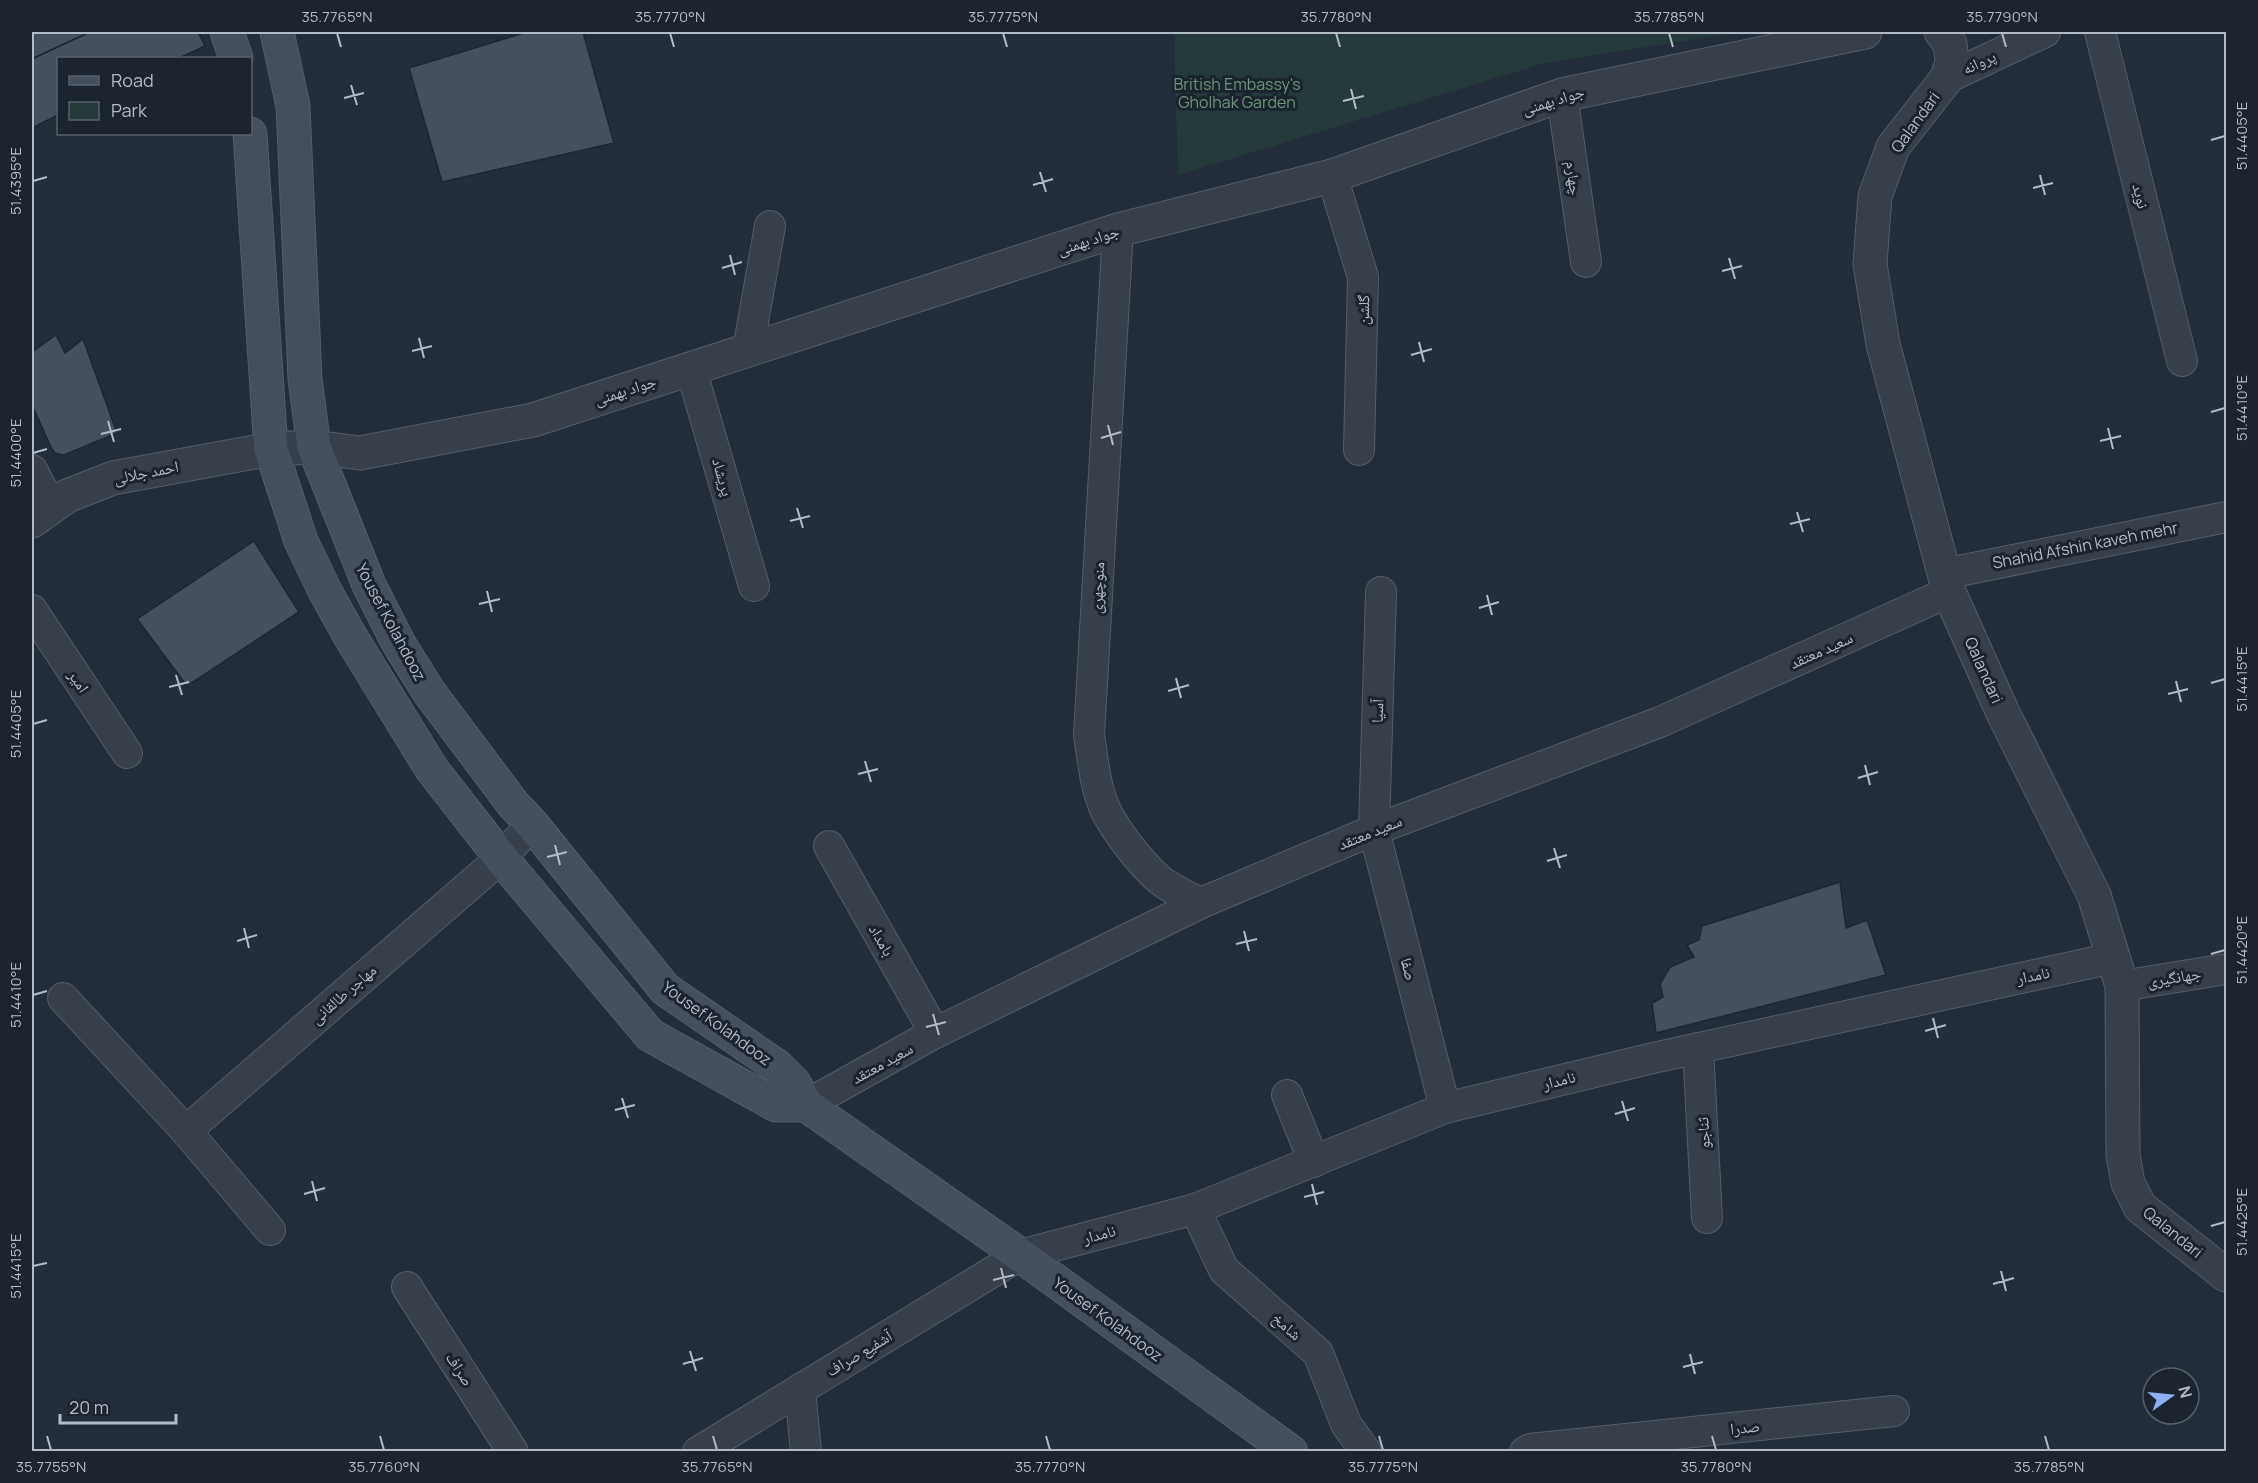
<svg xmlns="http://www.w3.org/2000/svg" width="2258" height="1483" font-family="Manrope,'Noto Naskh Arabic',sans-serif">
  <rect width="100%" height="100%" fill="#242d3a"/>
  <!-- green -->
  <polygon fill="#263a3c" points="1174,32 1741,32 1545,63 1178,175"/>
  <!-- building -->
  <g fill="#45505e" stroke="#1e2631" stroke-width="1.5">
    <polygon points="32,32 90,32 32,59"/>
    <polygon points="90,32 198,32 205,46 179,58 58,58 58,115 32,128 32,59"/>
    <polygon points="527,32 583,32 614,143 442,182 409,68"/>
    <polygon points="56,335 65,353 83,339 117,433 64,455 55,453 51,447 32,405 32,352"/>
    <polygon points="254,541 299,612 187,686 137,619"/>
    <polygon points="1840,882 1846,928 1867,920 1886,975 1656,1033 1652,1003 1663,997 1660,984 1670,967 1694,957 1687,945 1699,940 1702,926"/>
  </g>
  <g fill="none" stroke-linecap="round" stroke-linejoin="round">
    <defs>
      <g id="minor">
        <polyline points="2100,32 2182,361"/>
        <polyline points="1947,78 2045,32"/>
        <polyline points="1562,95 1586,262"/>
        <polyline points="1332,176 1363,277 1359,450"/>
        <path d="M1118,230l-29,505c4,25 6,53 17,76 11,22 36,54 54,69 12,10 27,16 41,23"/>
        <polyline points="748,350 770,226"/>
        <polyline points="691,369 754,586"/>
        <polyline points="32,470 51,506"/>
        <polyline points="1944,574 2226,517"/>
        <polyline points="1381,592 1374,830 1445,1108"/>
        <polyline points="32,610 127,753"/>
        <polyline points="829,846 935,1033"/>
        <polyline points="2122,986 2226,969"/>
        <polyline points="63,998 186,1131 270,1230"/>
        <polyline points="1698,1048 1707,1218"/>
        <polyline points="1287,1095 1314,1162"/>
        <polyline points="806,1105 935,1033 1201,903 1374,830 1660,722 1949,592"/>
        <polyline points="186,1131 501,858 532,824"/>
        <polyline points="1195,1209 1224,1270 1318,1353 1346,1424 1366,1452"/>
        <polyline points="407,1287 513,1452"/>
        <polyline points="800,1389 806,1452"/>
        <polyline points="698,1452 1020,1255 1195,1209 1445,1108 1653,1058 2113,958"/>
        <polyline points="1525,1452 1530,1449 1894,1411"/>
      </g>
      <g id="tertiary">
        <polyline points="1941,32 1950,44 1952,62 1947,78 1893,147 1875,196 1870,264 1883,344 1949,592 2003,713 2094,895 2122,986 2123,1155 2128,1183 2140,1207 2226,1275"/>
        <polyline points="32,521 67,496 113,478 271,449 314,447 360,453 533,420 1118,230 1332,176 1562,95 1865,32"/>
      </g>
      <g id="secondary">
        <polyline points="227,32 236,58"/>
        <polyline points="277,32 293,106 305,379 314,447 369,585 399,644 429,692 513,804 532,824 665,989 778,1067 794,1083 806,1105 1020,1255 1291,1452"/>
        <polyline points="250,134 271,449 301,541 325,591 350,636 431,768 501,858 650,1035 776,1105 806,1105"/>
      </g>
    </defs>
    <!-- minor casing -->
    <use href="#minor" stroke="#555d68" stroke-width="32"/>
    <!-- tertiary casing -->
    <use href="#tertiary" stroke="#555d68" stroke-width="35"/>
    <!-- secondary casing -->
    <use href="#secondary" stroke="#555d68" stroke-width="35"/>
    <!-- minor -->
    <use href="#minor" stroke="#373f4a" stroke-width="30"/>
    <!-- tertiary -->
    <use href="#tertiary" stroke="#373f4a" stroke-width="33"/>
    <!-- secondary -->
    <use href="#secondary" stroke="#454e5d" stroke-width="33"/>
  </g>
  <!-- ticks -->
  <path fill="none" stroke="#b2bac6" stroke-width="2" d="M337,33l4,14M670,33l4,14M1003,33l4,14M1336,33l4,14M1669,33l4,14M2002,33l4,14M351,85l6,20M1351,89l5,20M344,98l20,-5M1343,101l21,-5M2211,140l14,-4M1040,172l6,20M2040,175l5,20M33,181l14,-4M1033,185l20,-6M2033,188l20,-5M730,255l5,20M1729,258l6,21M722,268l20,-6M1722,271l20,-5M419,338l5,20M1419,342l5,20M412,351l20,-5M1411,355l21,-6M2211,412l14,-4M108,421l6,21M1108,425l5,20M2108,428l5,21M101,434l20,-5M1101,438l20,-6M2100,441l21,-5M33,453l14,-4M797,508l6,20M1797,512l6,20M790,521l20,-5M1790,524l20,-5M487,591l5,21M1487,595l5,20M479,604l21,-5M1479,608l20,-6M176,675l6,20M1176,678l5,20M2176,681l5,21M2211,683l14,-4M169,687l20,-5M1168,691l21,-6M2168,694l20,-5M33,724l14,-4M865,761l6,21M1865,765l5,20M858,774l20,-5M1858,778l20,-6M555,845l5,20M1554,848l6,20M547,857l20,-5M1547,861l20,-6M244,928l5,20M1244,931l5,20M237,941l20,-6M1236,944l21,-5M2211,954l14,-4M33,995l14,-4M933,1014l6,21M1933,1018l5,20M926,1027l20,-5M1925,1031l21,-6M622,1098l6,20M1622,1101l6,20M615,1110l20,-5M1615,1114l20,-6M312,1181l5,20M1312,1184l5,21M304,1194l21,-6M1304,1197l20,-5M2211,1226l14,-4M33,1266l14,-3M1001,1268l5,20M2001,1271l5,20M993,1280l21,-5M1993,1284l21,-6M690,1351l6,20M1690,1354l5,20M683,1364l20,-6M1683,1367l20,-5M47,1436l4,14M380,1436l4,14M713,1436l4,14M1046,1436l4,14M1379,1436l4,14M1712,1436l4,14M2045,1436l4,14"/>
  <g text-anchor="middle" stroke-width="6" stroke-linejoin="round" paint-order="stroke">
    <!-- street labels -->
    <g font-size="16" fill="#b2bac6" stroke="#1c242f">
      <text transform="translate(1979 62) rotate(-25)" y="6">پروانه</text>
      <text transform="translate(1553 100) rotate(-17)" y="6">جواد بهمنی</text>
      <text transform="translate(1915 122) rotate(-54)" y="6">Qalandari</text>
      <text transform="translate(1574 178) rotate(82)" y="6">چهارم</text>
      <text transform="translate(2141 196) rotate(76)" y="6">نوید</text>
      <text transform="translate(1088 240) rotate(-18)" y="6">جواد بهمنی</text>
      <text transform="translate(1363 310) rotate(-89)" y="6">گلشن</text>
      <text transform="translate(625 390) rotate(-18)" y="6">جواد بهمنی</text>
      <text transform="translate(146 472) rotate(-11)" y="6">احمد جلالی</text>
      <text transform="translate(723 477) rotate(74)" y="6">پریشاد</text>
      <text transform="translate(2085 545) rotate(-11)" y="6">Shahid Afshin kaveh mehr</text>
      <text transform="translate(1097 588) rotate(-87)" y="6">منوچهری</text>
      <text transform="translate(391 622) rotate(62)" y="6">Yousef Kolahdooz</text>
      <text transform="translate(1821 650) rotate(-24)" y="6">سعید معتقد</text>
      <text transform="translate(1984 670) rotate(66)" y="6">Qalandari</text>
      <text transform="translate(79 681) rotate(56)" y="6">امیر</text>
      <text transform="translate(1377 711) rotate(-88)" y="6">آسیا</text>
      <text transform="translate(1370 832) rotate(-22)" y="6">سعید معتقد</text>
      <text transform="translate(882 940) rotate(60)" y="6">بامداد</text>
      <text transform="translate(1409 969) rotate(76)" y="6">صفا</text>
      <text transform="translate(2033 975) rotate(-12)" y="6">نامدار</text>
      <text transform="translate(2174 977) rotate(-9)" y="6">جهانگیری</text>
      <text transform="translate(343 994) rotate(-41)" y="6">مهاجر طالقانی</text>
      <text transform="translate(717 1023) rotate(36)" y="6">Yousef Kolahdooz</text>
      <text transform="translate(882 1063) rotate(-29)" y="6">سعید معتقد</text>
      <text transform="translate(1559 1080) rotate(-14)" y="6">نامدار</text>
      <text transform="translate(1703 1133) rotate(-93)" y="6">ثناجو</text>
      <text transform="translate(2173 1232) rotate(39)" y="6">Qalandari</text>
      <text transform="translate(1099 1234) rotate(-15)" y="6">نامدار</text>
      <text transform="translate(1108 1319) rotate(36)" y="6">Yousef Kolahdooz</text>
      <text transform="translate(1287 1326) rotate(41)" y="6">شامخ</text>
      <text transform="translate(859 1353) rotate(-31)" y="6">آشفیع صراف</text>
      <text transform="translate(460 1369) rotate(57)" y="6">صراف</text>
      <text transform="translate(1745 1427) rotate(-6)" y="6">صدرا</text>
    </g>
    <!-- park labels -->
    <g font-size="16" fill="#6b9675" stroke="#1c242f">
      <text x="1237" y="90">British Embassy's<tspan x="1237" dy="18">Gholhak Garden</tspan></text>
    </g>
  </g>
  <!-- border -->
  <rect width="2258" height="1483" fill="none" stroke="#1c242f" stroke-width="66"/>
  <!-- legend -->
  <rect x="57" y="57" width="195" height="78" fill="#1c242f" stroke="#58606b" stroke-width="1.5"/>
  <rect x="69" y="76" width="30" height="9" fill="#454e5d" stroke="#58606b" stroke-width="1.5"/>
  <text x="111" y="87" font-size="18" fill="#b2bac6">Road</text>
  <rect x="69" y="102" width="30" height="18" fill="#263a3c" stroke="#58606b" stroke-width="1.5"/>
  <text x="111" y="117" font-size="18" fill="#b2bac6">Park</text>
  <!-- north arrow -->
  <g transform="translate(2171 1396) rotate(75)"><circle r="28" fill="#1c242f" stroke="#58606b" stroke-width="1.5"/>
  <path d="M0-4.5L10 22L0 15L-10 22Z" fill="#8bb1f2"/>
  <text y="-9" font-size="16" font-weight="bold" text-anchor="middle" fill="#b2bac6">N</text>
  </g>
  <!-- scale -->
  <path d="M60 1414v9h116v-9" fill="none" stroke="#b2bac6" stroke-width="3"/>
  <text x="69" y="1414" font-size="18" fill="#b2bac6" stroke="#1c242f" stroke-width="4.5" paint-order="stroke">20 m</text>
  <rect x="33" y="33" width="2192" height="1417" fill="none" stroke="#b2bac6" stroke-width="2"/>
  <g font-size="15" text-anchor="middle" fill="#b2bac6">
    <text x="337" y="22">35.7765°N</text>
    <text x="670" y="22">35.7770°N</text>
    <text x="1003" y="22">35.7775°N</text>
    <text x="1336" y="22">35.7780°N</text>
    <text x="1669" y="22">35.7785°N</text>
    <text x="2002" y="22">35.7790°N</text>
    <text transform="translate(2242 136) rotate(-90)" y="5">51.4405°E</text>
    <text transform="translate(16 181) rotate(-90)" y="5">51.4395°E</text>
    <text transform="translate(2242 408) rotate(-90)" y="5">51.4410°E</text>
    <text transform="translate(16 453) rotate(-90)" y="5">51.4400°E</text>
    <text transform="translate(2242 679) rotate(-90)" y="5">51.4415°E</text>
    <text transform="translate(16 724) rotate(-90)" y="5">51.4405°E</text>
    <text transform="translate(2242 950) rotate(-90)" y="5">51.4420°E</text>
    <text transform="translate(16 995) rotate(-90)" y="5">51.4410°E</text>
    <text transform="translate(2242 1222) rotate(-90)" y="5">51.4425°E</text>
    <text transform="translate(16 1266) rotate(-90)" y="5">51.4415°E</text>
    <text x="51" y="1472">35.7755°N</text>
    <text x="384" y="1472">35.7760°N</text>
    <text x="717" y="1472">35.7765°N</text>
    <text x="1050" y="1472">35.7770°N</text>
    <text x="1383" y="1472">35.7775°N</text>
    <text x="1716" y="1472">35.7780°N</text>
    <text x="2049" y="1472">35.7785°N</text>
  </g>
</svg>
